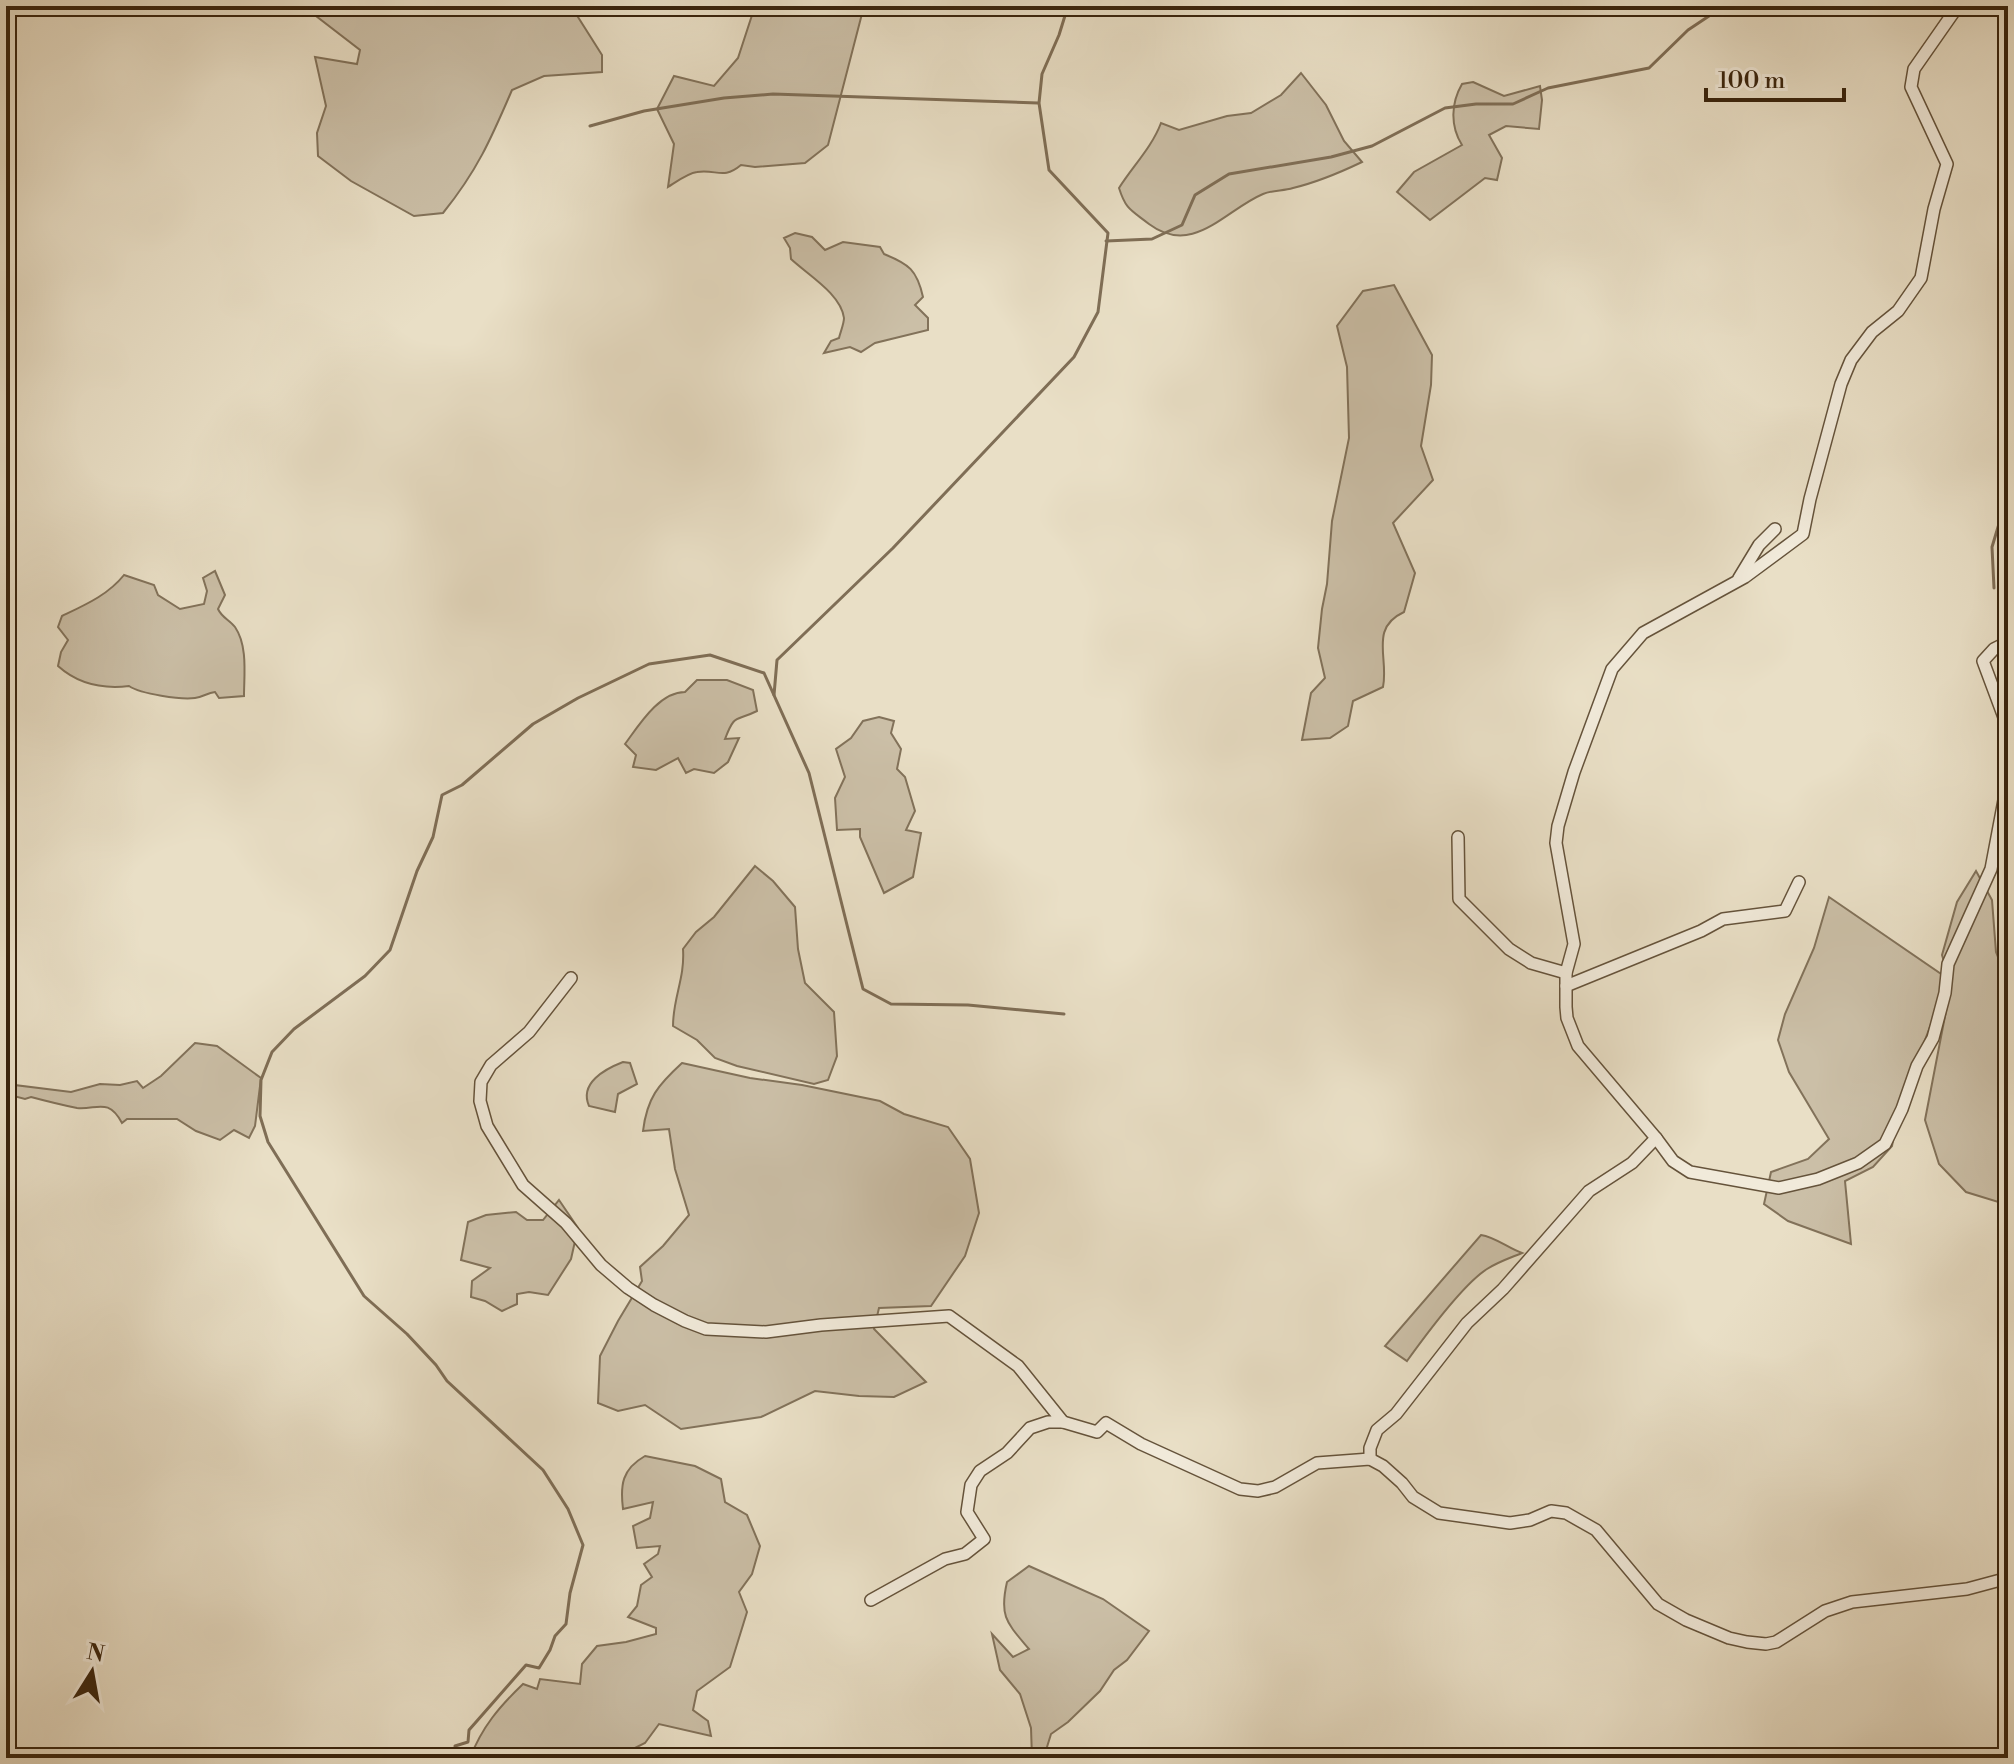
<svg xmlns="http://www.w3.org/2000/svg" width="2014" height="1764" font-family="'Libre Bodoni',serif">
  <rect width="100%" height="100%" fill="#e9dfc6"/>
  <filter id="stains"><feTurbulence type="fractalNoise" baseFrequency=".0025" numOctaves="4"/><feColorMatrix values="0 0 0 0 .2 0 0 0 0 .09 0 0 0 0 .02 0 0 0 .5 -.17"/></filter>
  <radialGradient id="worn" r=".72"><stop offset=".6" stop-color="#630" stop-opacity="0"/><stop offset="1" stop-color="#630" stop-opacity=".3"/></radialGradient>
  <!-- green -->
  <g fill="#cbbfa7" stroke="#82725a" stroke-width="2">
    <path d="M303,6h268l31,49v17l-58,4 -32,14c-21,49 -35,81 -69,123l-29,3 -63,-35 -33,-25 -1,-23 9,-27 -11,-49 42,7 3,-14z"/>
    <path d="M755,6h109l-36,139 -23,18 -50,4 -14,-2c-18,15 -24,4 -44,7 -9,1 -21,10 -29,15l6,-43 -17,-35 17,-33 40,10 24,-28z"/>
    <path d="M1301,73l25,32 18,36 18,21c-23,11 -44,20 -69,26 -10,3 -20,2 -30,6 -38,16 -70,63 -114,30 -18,-14 -23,-14 -30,-36 14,-22 33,-41 42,-65l18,7 48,-14 24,-3 30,-18z"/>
    <path d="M1473,82l31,14 36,-10 2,14 -3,29 -33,-3 -17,9 13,23 -5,22 -12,-2 -55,42 -33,-28 17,-20 48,-27c-12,-19 -11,-42 0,-61z"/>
    <path d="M795,233l17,4 13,13 18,-8 37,5 4,7c25,10 33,16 39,43l-8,8 13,13v12l-53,13 -14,9 -11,-5 -26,6 7,-12 8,-3c1,-5 5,-14 5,-20 -3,-24 -36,-43 -53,-59l-1,-11 -6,-10z"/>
    <path d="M1394,285l38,70 -1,30 -10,61 12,34 -40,43 22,50 -11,39c-35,16 -15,46 -21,75l-30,14 -5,25 -18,12 -28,2 9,-47 14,-15 -7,-30 4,-39 5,-25 5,-63 17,-83 -2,-71 -10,-41 26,-35z"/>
    <path d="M215,571l10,24 -7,14c4,9 12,11 17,18 13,19 9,48 9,69l-25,2 -4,-6c-8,1 -12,5 -20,6 -14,2 -54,-4 -66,-12 -25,3 -51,-2 -71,-20l3,-14 7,-12 -10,-13 4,-11c23,-11 46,-21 62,-41l30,10 4,10 22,14 24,-5 3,-13 -4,-13z"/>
    <path d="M697,680h30l26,10 4,21c-22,11 -22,2 -32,28l14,-1 -11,24 -14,11 -20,-4 -8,4 -8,-15 -22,12 -23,-3 3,-12 -11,-11c14,-19 34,-52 60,-52z"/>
    <polygon points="879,717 894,721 891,733 901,749 897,769 905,777 915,811 906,830 921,833 913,877 884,893 860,837 860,829 837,830 835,798 845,777 836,749 851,738 863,721"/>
    <path d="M755,866l18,15 22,26 3,42 7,34 29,29 3,44 -9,24 -14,4 -77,-18 -22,-8 -18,-18 -24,-14c0,-29 12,-47 10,-77l13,-17 18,-15z"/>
    <polygon points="1976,871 1992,900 1996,952 2008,982 2008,1205 1966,1192 1939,1164 1925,1120 1951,985 1942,955 1957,902"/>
    <polygon points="1829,897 1944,976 1939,1003 1899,1109 1892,1146 1873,1167 1845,1181 1851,1244 1788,1221 1764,1204 1771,1172 1808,1159 1829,1139 1789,1072 1778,1040 1785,1014 1814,948"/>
    <path d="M195,1043l22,3 44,32 -6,48 -6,12 -15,-8 -14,10 -24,-9 -19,-12h-50l-5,4c-14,-26 -25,-13 -45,-15 -15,-3 -31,-7 -46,-11l-6,2 -19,-5v-10l65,8 29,-8 20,1 17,-4 6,7 18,-12z"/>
    <path d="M623,1062l7,1 7,21 -19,10 -3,18 -26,-6c-10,-23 16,-37 34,-44z"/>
    <path d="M682,1063l68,15 52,7 78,16 24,13 44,13 22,32 9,54 -14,43 -34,50 -52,2 -5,21 52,53 -32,15 -35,-1 -44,-5 -54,26 -80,12 -36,-24 -27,6 -20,-8 2,-47 18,-35 24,-40 -2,-14 23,-21 26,-31 -14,-46 -6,-40 -26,2c4,-33 15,-46 39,-68z"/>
    <polygon points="559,1200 578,1228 571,1259 548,1295 529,1292 517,1294 517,1304 502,1311 485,1301 471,1297 472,1281 490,1268 461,1260 468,1222 486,1215 516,1212 527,1220 543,1220"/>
    <path d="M1481,1235c14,2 27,13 41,18 -12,5 -24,9 -35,16 -25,16 -62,67 -80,92l-22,-15z"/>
    <path d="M645,1456l50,10 26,13 4,23 22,13 13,31 -8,28 -13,18 8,20 -17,55 -33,24 -4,19 15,11 3,15 -52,-12 -14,19 -30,15h-66l-2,-5 -5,5h-72c12,-31 29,-51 53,-74l14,5 3,-10 40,5 2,-20 15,-18 29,-4 30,-8v-6l-28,-11 9,-11 4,-21 11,-8 -8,-13 14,-10 2,-8 -23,2 -4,-22 17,-8 3,-16 -30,7c-3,-24 -1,-40 22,-53z"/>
    <path d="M1029,1566l74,33 46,32 -22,29 -13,10 -14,21 -32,31 -17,12 -4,13 4,11h-19l-1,-30 -11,-34 -20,-24 -8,-36 21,23 16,-8c-22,-26 -30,-32 -22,-67z"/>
  </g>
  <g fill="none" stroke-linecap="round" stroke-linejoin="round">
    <!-- stream -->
    <g stroke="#7f6e56" stroke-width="3">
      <polyline points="590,126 644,111 724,98 773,94 1038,103"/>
      <polyline points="1106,241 1152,239 1182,225 1195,195 1229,174 1331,157 1372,146 1445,108 1476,104 1513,104 1548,88 1649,68 1688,30 1724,6"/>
      <polyline points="1994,588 1992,547 2008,494"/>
      <polyline points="774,695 777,660 893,548 1074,357 1098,312 1108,233 1049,170 1039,103 1042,74 1059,35 1068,6"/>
      <polyline points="456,1758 455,1746 468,1742 469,1730 526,1665 539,1668 550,1650 555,1636 566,1624 570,1593 583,1545 568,1509 543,1470 447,1381 436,1365 407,1334 364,1296 268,1142 260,1116 261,1080 272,1052 294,1029 365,976 390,950 417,871 433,837 442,795 462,785 533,724 578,698 649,664 710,655 764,673 809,773 863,989 891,1004 968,1005 1064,1014"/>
    </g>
    <defs>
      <g id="street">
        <polyline points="1739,578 1759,545 1775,529"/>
        <polyline points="2008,642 1994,649 1983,661 2008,728"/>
        <polyline points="1458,837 1459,899 1509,949 1531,963 1566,973"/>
        <polyline points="571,978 529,1032 491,1065 481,1082 480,1101 487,1126 523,1185 566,1223 601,1265 628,1288 654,1305 685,1321 706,1329 766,1332 821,1325 949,1316 1018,1366 1063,1422 1048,1422 1030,1428 1007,1453 980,1471 971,1485 967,1512 984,1539 965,1554 945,1559 871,1600"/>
        <polyline points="1566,986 1701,931 1723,919 1785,911 1799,882"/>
        <polyline points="1656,1138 1673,1161 1690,1172 1779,1188 1818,1179 1858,1163 1885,1144 1902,1109 1917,1066 1933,1038 1945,993 1948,964 1991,869 2008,779"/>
        <polyline points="1063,1422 1097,1432 1106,1423 1141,1444 1240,1489 1258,1491 1275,1487 1317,1463 1370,1459 1383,1466 1402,1483 1413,1497 1439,1513 1510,1523 1530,1520 1551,1511 1566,1513 1596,1530 1658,1604 1686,1620 1729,1638 1747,1642 1766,1644 1776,1642 1825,1611 1852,1602 1967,1589 2008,1578"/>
        <polyline points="1370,1459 1370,1448 1377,1430 1396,1414 1467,1323 1503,1289 1589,1191 1632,1163 1656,1138 1578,1046 1567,1018 1566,1007 1566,973 1574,944 1556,843 1558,826 1574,772 1612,669 1643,633 1745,577 1803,534 1810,499 1841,384 1851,360 1872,332 1898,311 1921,278 1934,209 1947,164 1911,87 1914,69 1958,6"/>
      </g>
    </defs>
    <!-- street casing -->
    <use href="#street" stroke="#65533b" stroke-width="14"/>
    <!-- street -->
    <use href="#street" stroke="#f1eada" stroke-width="11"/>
  </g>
  <!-- margin -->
  <rect width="2014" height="1764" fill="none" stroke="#e9dfc6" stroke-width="32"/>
  <rect x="8" y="8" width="1998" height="1748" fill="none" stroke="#39240d" stroke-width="4"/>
  <rect x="16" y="16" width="1982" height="1732" fill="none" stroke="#39240d" stroke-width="2"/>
  <!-- north arrow -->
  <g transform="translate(92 1672) rotate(11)" stroke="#f1eada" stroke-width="6" paint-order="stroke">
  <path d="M0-6L14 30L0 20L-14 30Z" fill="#39240d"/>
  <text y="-12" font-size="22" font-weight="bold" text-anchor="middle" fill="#39240d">N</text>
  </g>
  <!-- scale -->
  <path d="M1706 88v12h138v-12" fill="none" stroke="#39240d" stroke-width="4"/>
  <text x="1718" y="88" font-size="24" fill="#39240d" stroke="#f1eada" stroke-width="6" paint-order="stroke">100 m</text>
  <rect width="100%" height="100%" filter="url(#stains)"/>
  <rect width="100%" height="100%" fill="url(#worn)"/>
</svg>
